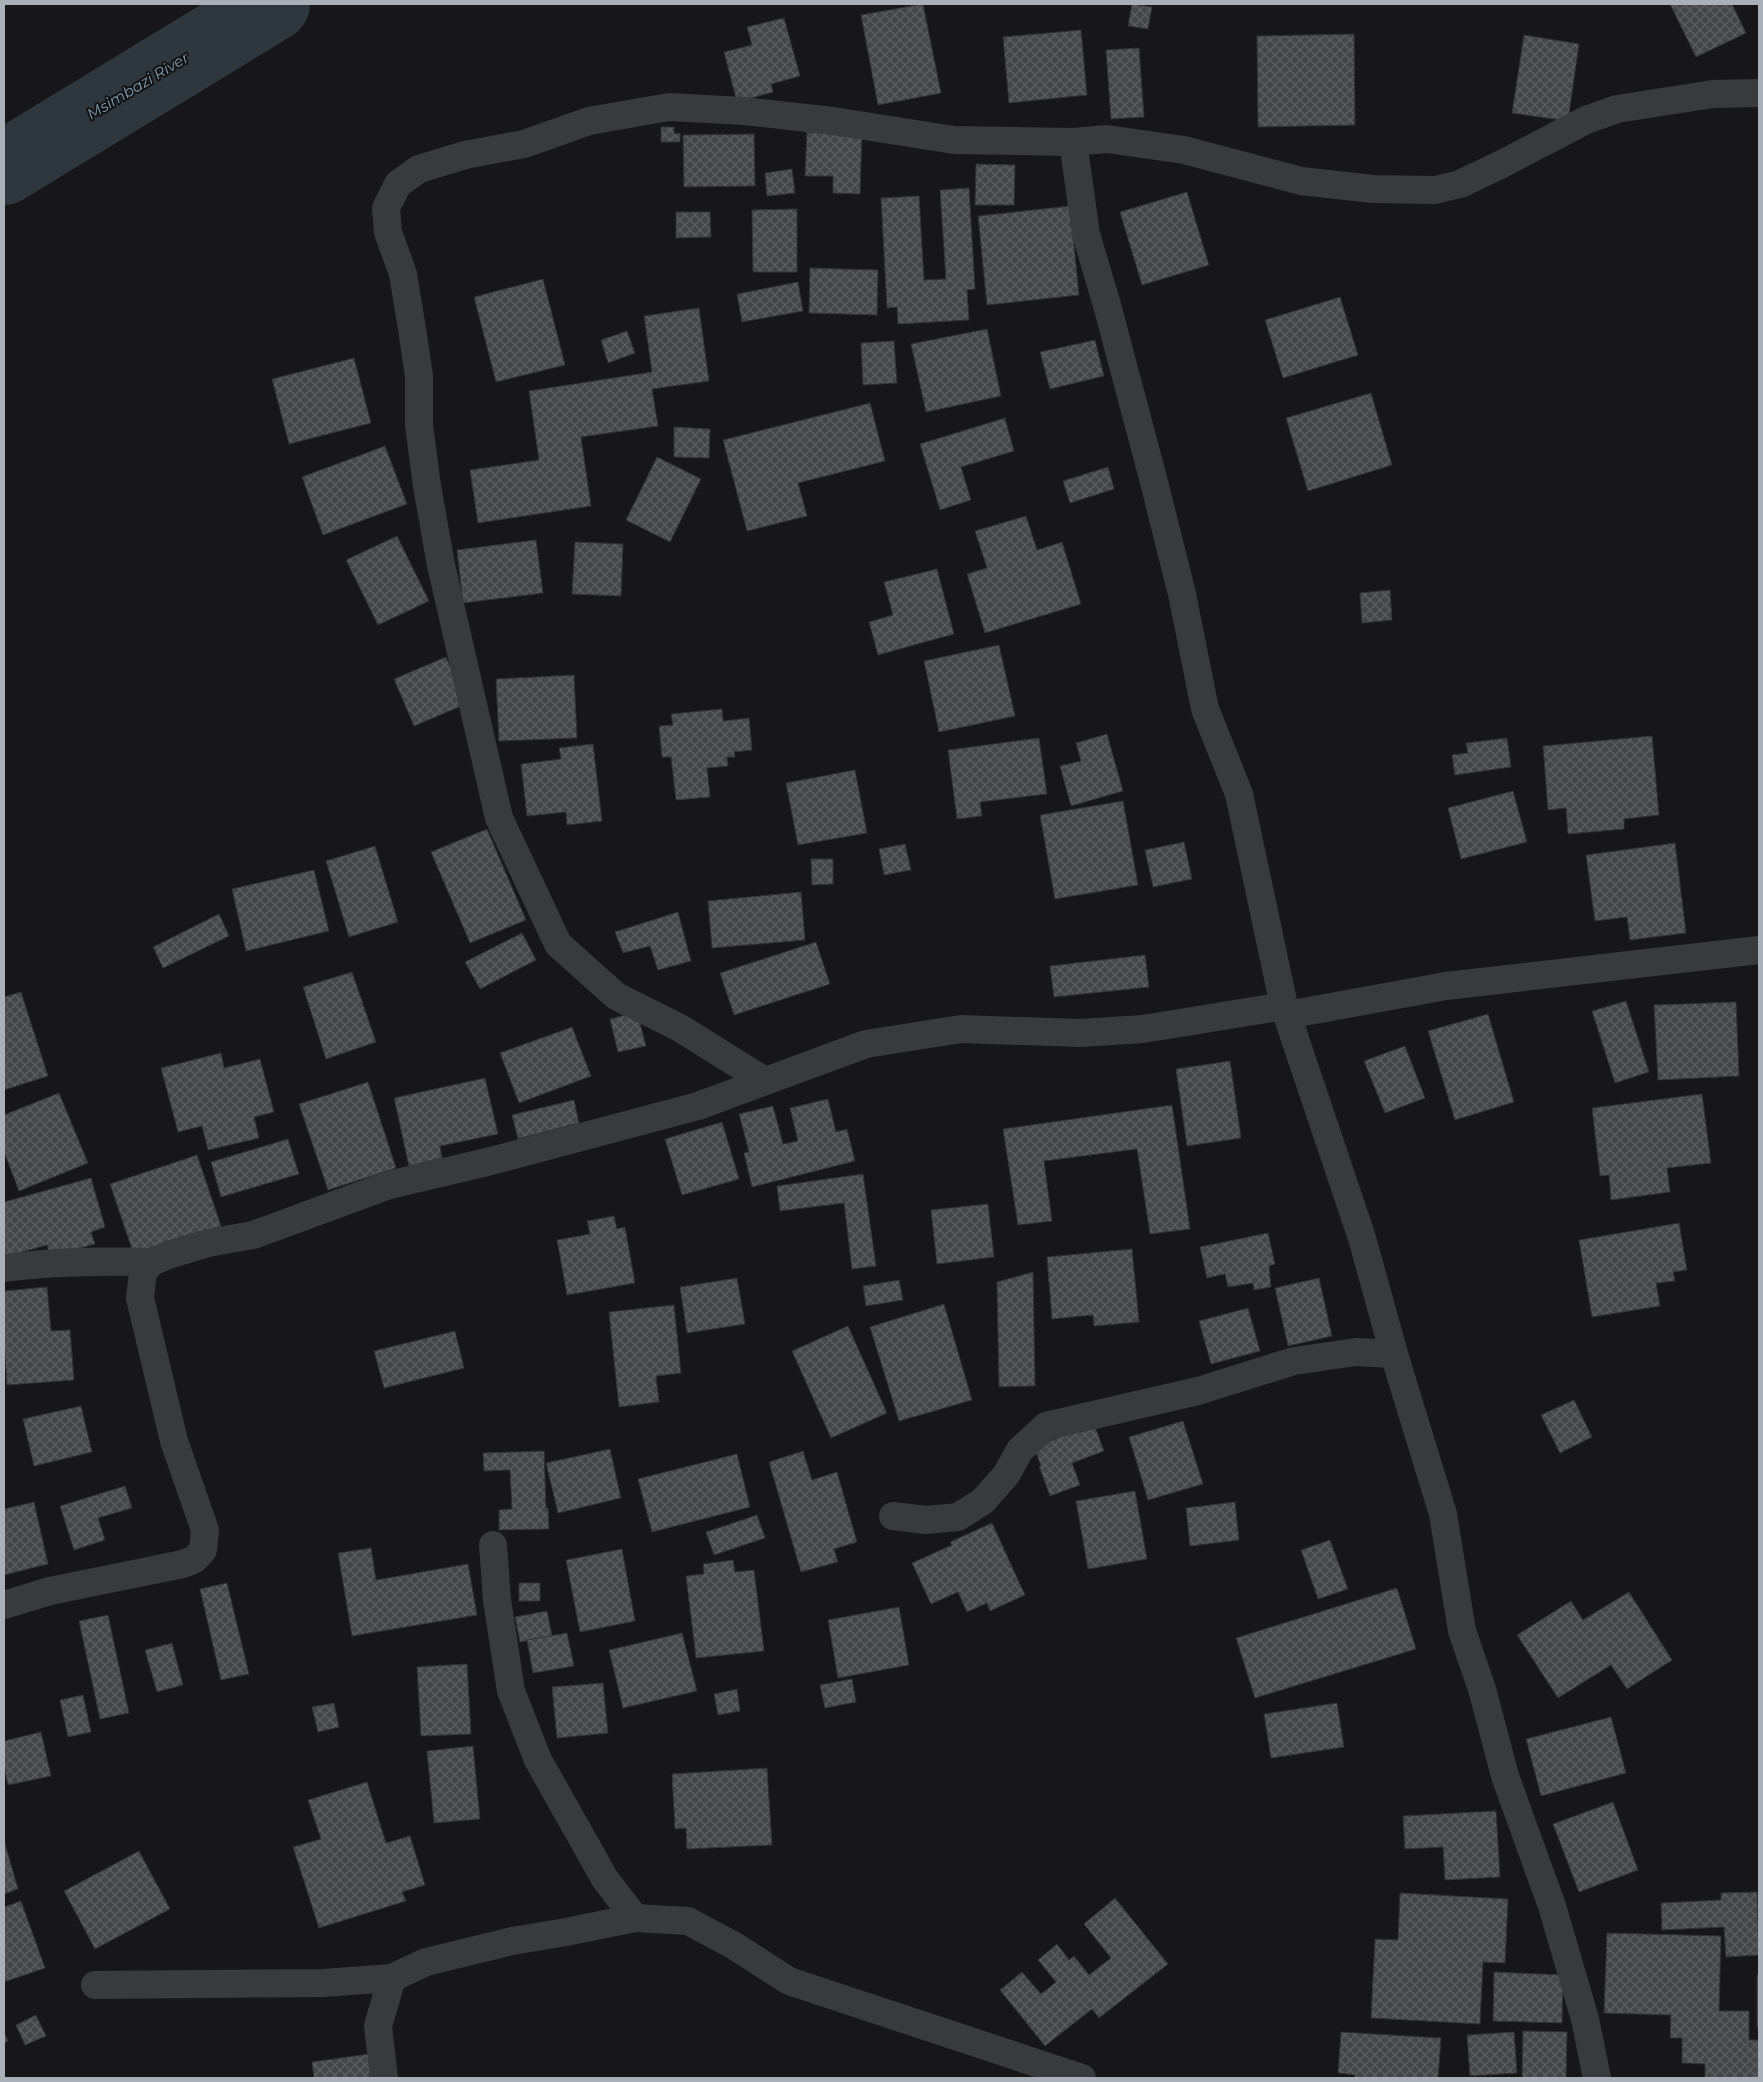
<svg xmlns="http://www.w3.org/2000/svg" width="1763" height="2082" font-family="Montserrat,sans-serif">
  <defs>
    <pattern id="building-cross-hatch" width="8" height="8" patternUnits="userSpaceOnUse" patternTransform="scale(1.25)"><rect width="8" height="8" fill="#444649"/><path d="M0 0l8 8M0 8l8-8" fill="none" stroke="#5c5e61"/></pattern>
  </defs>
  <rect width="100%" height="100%" fill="#171719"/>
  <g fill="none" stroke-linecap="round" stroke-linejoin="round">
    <!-- river -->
    <polyline stroke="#2e373d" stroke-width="74" points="4,168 273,4"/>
  </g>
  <!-- building -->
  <g fill="url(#building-cross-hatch)" stroke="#313235">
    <polygon points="923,4 941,93 878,105 861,15"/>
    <polygon points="1132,4 1152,7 1148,29 1128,26"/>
    <polygon points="1670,4 1732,4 1746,33 1696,57"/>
    <polygon points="784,18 800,76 771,84 773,92 737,102 724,52 752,45 747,27"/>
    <polygon points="1081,30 1087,95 1009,103 1003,37"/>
    <polygon points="1354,34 1355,125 1258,127 1257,36"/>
    <polygon points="1524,35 1579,44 1568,121 1512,113"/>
    <polygon points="1139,48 1144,117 1111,119 1106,50"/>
    <polygon points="661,127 674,127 674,134 680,133 680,142 661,142"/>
    <polygon points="807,132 862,134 860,194 833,193 833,176 805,176"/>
    <polygon points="754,134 755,186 684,187 683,135"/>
    <polygon points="976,164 1015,165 1014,205 975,205"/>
    <polygon points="792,169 795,193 767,196 765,173"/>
    <polygon points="969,188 975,289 967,290 969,320 898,324 897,307 887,308 881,198 919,196 924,280 946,279 940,190"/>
    <polygon points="1187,192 1209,265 1142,285 1120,212"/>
    <polygon points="1070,206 1079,295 987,305 978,216"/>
    <polygon points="797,209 797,272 753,272 752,210"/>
    <polygon points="676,212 710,212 711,237 676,238"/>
    <polygon points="810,268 878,270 877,315 809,313"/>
    <polygon points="543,279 565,365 496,382 474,297"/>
    <polygon points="798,282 803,311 742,322 737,294"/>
    <polygon points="1340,297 1358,355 1283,378 1265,320"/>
    <polygon points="699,308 709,381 652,389 658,426 581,437 591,506 478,523 470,470 539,460 529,391 652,372 644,316"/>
    <polygon points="987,329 1001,396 926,412 911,344"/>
    <polygon points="627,331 635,353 608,363 601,340"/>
    <polygon points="1095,340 1104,376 1050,389 1040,352"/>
    <polygon points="894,341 897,383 863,385 861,343"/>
    <polygon points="354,358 371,423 289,444 272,379"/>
    <polygon points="1371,393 1392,465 1308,491 1286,418"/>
    <polygon points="870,403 885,461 798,483 807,516 747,531 723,440"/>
    <polygon points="1005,418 1014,451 961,467 971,500 940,510 920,444"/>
    <polygon points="674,427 710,429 709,458 674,457"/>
    <polygon points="385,446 407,504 323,535 302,477"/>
    <polygon points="657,457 701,479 670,542 626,520"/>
    <polygon points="1108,467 1114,489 1070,503 1063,481"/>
    <polygon points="1026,516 1037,550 1062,542 1081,604 985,633 967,574 987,568 975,531"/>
    <polygon points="397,536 429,601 378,625 346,560"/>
    <polygon points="536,540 543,593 463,603 457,550"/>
    <polygon points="575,542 623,544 621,596 572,594"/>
    <polygon points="937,569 954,634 878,655 869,622 893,615 884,582"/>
    <polygon points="1390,590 1392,620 1362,623 1360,593"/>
    <polygon points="999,645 1015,716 939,732 924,661"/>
    <polygon points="446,657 466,704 414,726 394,679"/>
    <polygon points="574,675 577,738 499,741 496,679"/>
    <polygon points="722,709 723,721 749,718 752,750 734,752 735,757 727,757 728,766 707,768 710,797 676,800 671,757 662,757 659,726 673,725 671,714"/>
    <polygon points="1107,734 1123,791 1071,806 1060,766 1081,761 1076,743"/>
    <polygon points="1652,736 1659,815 1624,819 1624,829 1568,834 1566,808 1548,810 1543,746"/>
    <polygon points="1039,738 1047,794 980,802 982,816 957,819 948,750"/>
    <polygon points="1507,738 1511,767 1455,775 1452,755 1468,753 1466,743"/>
    <polygon points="593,744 602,821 567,825 566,812 527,816 521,764 561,759 559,748"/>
    <polygon points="855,770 867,833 798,845 786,783"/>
    <polygon points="1513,791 1527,842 1461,859 1448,808"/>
    <polygon points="1123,801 1138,885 1055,899 1040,815"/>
    <polygon points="487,829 526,920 470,943 431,852"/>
    <polygon points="1184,842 1192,879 1153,887 1145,850"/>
    <polygon points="1675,843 1686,933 1630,940 1627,917 1595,921 1586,855"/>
    <polygon points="905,844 911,870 884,875 879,849"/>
    <polygon points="375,846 398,922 349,937 326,861"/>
    <polygon points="811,859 833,859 833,884 812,885"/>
    <polygon points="314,870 329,931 246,951 232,889"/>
    <polygon points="801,892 805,940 712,948 708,901"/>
    <polygon points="678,912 691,961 658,970 650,946 623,953 615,932"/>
    <polygon points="219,914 229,936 163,968 153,947"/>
    <polygon points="522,933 536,960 480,989 465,962"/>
    <polygon points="816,942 830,984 734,1015 720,973"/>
    <polygon points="1145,955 1149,987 1054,997 1050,966"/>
    <polygon points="352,972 376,1042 326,1059 303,987"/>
    <polygon points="21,992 48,1076 4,1090 4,997"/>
    <polygon points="1626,1001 1649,1072 1615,1083 1592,1011"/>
    <polygon points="1736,1002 1739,1076 1658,1080 1654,1005"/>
    <polygon points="637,1012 646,1046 618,1052 610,1019"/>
    <polygon points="1488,1014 1514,1102 1455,1120 1428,1031"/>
    <polygon points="572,1027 591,1076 519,1103 500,1053"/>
    <polygon points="1405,1046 1425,1098 1385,1113 1364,1061"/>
    <polygon points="221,1053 224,1068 260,1059 274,1112 254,1117 259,1138 208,1150 202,1126 178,1132 161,1068"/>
    <polygon points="1230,1061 1241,1138 1187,1146 1176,1069"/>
    <polygon points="485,1078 498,1134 440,1146 442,1158 409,1166 394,1098"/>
    <polygon points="368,1082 396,1168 328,1190 299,1104"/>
    <polygon points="59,1093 88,1163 19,1191 4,1152 4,1115"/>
    <polygon points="1702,1094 1711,1163 1667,1168 1670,1192 1611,1200 1609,1175 1600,1176 1592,1108"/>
    <polygon points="828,1099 836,1132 847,1129 855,1161 752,1187 744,1153 749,1152 739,1114 773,1106 783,1144 798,1141 790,1108"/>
    <polygon points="574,1100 579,1123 518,1139 512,1115"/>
    <polygon points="1172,1105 1190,1229 1150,1234 1137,1149 1044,1161 1052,1221 1018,1225 1003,1129"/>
    <polygon points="722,1122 739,1179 682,1195 665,1139"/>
    <polygon points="288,1139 299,1174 221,1197 211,1162"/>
    <polygon points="197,1155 221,1226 134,1255 110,1184"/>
    <polygon points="863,1174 876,1266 852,1269 844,1203 780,1211 777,1186"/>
    <polygon points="91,1178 105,1227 91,1232 95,1244 50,1256 47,1245 4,1257 4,1202"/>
    <polygon points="988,1204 994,1257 937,1264 931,1210"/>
    <polygon points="614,1216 617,1229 625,1227 635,1283 567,1295 557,1240 590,1234 587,1221"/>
    <polygon points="1679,1223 1687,1270 1673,1272 1675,1281 1656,1283 1660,1306 1592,1317 1579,1240"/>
    <polygon points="1268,1233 1275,1264 1269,1266 1271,1287 1254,1290 1253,1283 1228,1287 1225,1274 1207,1278 1200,1247"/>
    <polygon points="1132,1249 1139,1322 1094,1326 1093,1315 1052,1319 1047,1257"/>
    <polygon points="1033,1272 1035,1386 999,1387 997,1282"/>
    <polygon points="737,1278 745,1324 687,1333 680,1287"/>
    <polygon points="1319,1278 1332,1336 1288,1346 1275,1288"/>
    <polygon points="899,1280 903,1300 866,1306 863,1286"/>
    <polygon points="47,1287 51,1331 70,1330 74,1380 7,1385 4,1342 4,1291"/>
    <polygon points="944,1304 972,1400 899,1421 870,1327"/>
    <polygon points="674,1305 681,1373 656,1376 659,1402 619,1407 609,1312"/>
    <polygon points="1248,1308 1260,1351 1211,1364 1199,1321"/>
    <polygon points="848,1326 887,1413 831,1438 792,1351"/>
    <polygon points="455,1331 464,1368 384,1388 374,1351"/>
    <polygon points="1574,1400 1592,1437 1560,1453 1541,1415"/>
    <polygon points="81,1406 92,1452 34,1466 23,1419"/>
    <polygon points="1183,1421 1203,1484 1148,1500 1129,1437"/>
    <polygon points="1094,1424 1104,1451 1072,1463 1080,1485 1050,1496 1039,1466 1041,1466 1034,1447"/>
    <polygon points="610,1449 621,1498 558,1513 546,1463"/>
    <polygon points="544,1451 546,1508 548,1508 549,1529 499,1530 499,1510 512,1509 510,1470 484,1471 483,1453"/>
    <polygon points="803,1451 812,1480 837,1472 857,1542 834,1549 838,1562 801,1572 769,1462"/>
    <polygon points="737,1454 750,1507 652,1532 638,1479"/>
    <polygon points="125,1486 132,1508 98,1518 105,1540 74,1550 60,1506"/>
    <polygon points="1135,1491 1147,1559 1088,1569 1076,1501"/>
    <polygon points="34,1502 48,1564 4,1575 4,1509"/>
    <polygon points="1235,1502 1239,1540 1190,1546 1186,1508"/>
    <polygon points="757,1515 765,1538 714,1555 706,1532"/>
    <polygon points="992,1523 1025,1595 990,1611 987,1603 967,1612 958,1592 931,1604 912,1563 952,1545 950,1542"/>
    <polygon points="1330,1540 1348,1589 1318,1599 1301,1550"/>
    <polygon points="371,1548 376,1580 468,1564 477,1615 352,1636 338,1553"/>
    <polygon points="622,1549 635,1621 580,1632 566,1560"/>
    <polygon points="733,1560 735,1572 754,1570 764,1651 696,1658 686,1576 704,1574 703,1564"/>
    <polygon points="227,1583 249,1674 221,1680 200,1589"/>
    <rect x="519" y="1583" width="21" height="18"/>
    <polygon points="1397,1588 1416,1649 1255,1698 1236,1638"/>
    <polygon points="1629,1592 1672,1660 1627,1689 1611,1665 1558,1698 1517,1635 1571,1601 1583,1620"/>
    <polygon points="899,1607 909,1665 838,1678 828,1620"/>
    <polygon points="547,1611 552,1636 520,1642 515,1617"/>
    <polygon points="108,1615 129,1713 100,1719 79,1621"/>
    <polygon points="567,1633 574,1666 533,1673 527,1640"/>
    <polygon points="682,1633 697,1691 623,1708 609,1650"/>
    <polygon points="172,1643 183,1685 157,1692 145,1650"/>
    <polygon points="467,1664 471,1734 421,1736 417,1667"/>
    <polygon points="852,1679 856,1702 825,1708 820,1685"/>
    <polygon points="603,1683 608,1733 557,1738 552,1687"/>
    <polygon points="737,1689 740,1711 718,1715 714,1694"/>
    <polygon points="83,1695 91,1732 68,1737 60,1700"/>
    <polygon points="334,1703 339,1727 318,1732 312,1707"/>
    <polygon points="1337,1703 1344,1747 1271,1758 1264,1714"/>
    <polygon points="1611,1717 1626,1773 1541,1796 1526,1739"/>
    <polygon points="41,1732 51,1776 8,1785 4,1766 4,1741"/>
    <polygon points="473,1746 480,1819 434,1823 427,1751"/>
    <polygon points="767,1768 772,1845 687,1849 686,1828 675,1829 672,1774"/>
    <polygon points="367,1782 386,1843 410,1836 425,1885 402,1892 406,1901 319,1928 293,1847 321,1839 308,1800"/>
    <polygon points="1613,1802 1638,1870 1579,1892 1553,1824"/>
    <polygon points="1496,1811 1500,1877 1445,1880 1443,1847 1405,1849 1403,1816"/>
    <polygon points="4,1840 18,1889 4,1894"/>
    <polygon points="139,1851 170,1909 95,1949 64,1891"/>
    <polygon points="1757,1892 1759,1955 1726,1957 1724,1927 1662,1930 1661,1903 1721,1900 1721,1893"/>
    <polygon points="1400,1893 1508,1899 1505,1963 1483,1962 1480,2024 1371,2018 1375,1939 1398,1940"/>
    <polygon points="1115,1898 1168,1964 1099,2018 1092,2009 1045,2046 1000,1990 1022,1972 1041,1994 1056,1982 1038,1960 1057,1944 1069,1960 1074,1956 1089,1975 1111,1958 1084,1924"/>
    <polygon points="21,1901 45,1968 4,1982 4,1907"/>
    <polygon points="1607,1933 1721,1936 1719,2011 1749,2011 1749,2040 1759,2040 1759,2078 1705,2078 1705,2064 1682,2063 1682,2038 1670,2038 1671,2015 1604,2013"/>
    <polygon points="1494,1972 1563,1975 1562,2023 1493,2021"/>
    <rect x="1757" y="1975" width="2" height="52"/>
    <polygon points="36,2015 46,2036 25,2045 16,2025"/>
    <polygon points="1523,2031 1567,2032 1566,2078 1522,2078"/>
    <polygon points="4,2032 8,2041 4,2043"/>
    <polygon points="1341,2032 1441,2038 1438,2078 1355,2078 1355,2075 1338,2073"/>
    <polygon points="1514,2032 1517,2073 1470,2076 1467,2035"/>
    <polygon points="376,2053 380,2078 314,2078 312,2062"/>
  </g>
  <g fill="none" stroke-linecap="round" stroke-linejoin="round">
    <!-- minor -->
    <g stroke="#383a3e" stroke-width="28">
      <polyline points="1073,142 1086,234 1107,305 1154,482 1182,594 1205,709 1239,794 1284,1006 1362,1238 1394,1354 1443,1514 1462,1631 1482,1689 1505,1776 1552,1906 1585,2019 1597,2078"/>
      <polyline points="1287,1015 1446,986 1759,950"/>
      <polyline points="765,1081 680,1028 616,996 558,944 499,818 441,565 427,486 419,425 419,376 412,329 403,274 388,232 386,208 398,184 419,169 465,155 524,144 589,121 669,107 744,111 833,121 954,140 1073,142 1107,139 1184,150 1301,181 1373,189 1435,190 1460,184 1500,165 1586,120 1617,109 1713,94 1759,93"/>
      <path d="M4,1268c49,-7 99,-7 148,-6"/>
      <polyline points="893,1516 926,1520 958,1517 983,1501 1006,1475 1020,1450 1046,1426 1198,1391 1294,1361 1356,1352 1394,1354"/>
      <polyline points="493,1545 497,1600 511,1691 538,1760 605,1879 635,1918"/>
      <polyline points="4,1605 50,1591 183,1564 195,1559 203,1550 205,1530 174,1441 140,1298 143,1272 152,1262 168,1255 208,1243 253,1235 389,1185 487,1162 698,1106 866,1044 961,1029 1080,1033 1143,1029 1284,1006"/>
      <polyline points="95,1985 323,1983 392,1978"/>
      <polyline points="384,2078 378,2026 392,1978 426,1962 512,1941 566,1932 635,1918 688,1921 733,1945 789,1981 1082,2078"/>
    </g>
  </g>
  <g text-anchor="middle" stroke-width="4" stroke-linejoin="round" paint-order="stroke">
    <!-- water labels -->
    <g font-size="15" font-style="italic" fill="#839fb1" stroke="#121214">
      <text transform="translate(138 86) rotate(-31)" y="5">Msimbazi River</text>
    </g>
  </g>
  <!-- border -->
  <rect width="1763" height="2082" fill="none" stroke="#aab0b8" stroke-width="10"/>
</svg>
